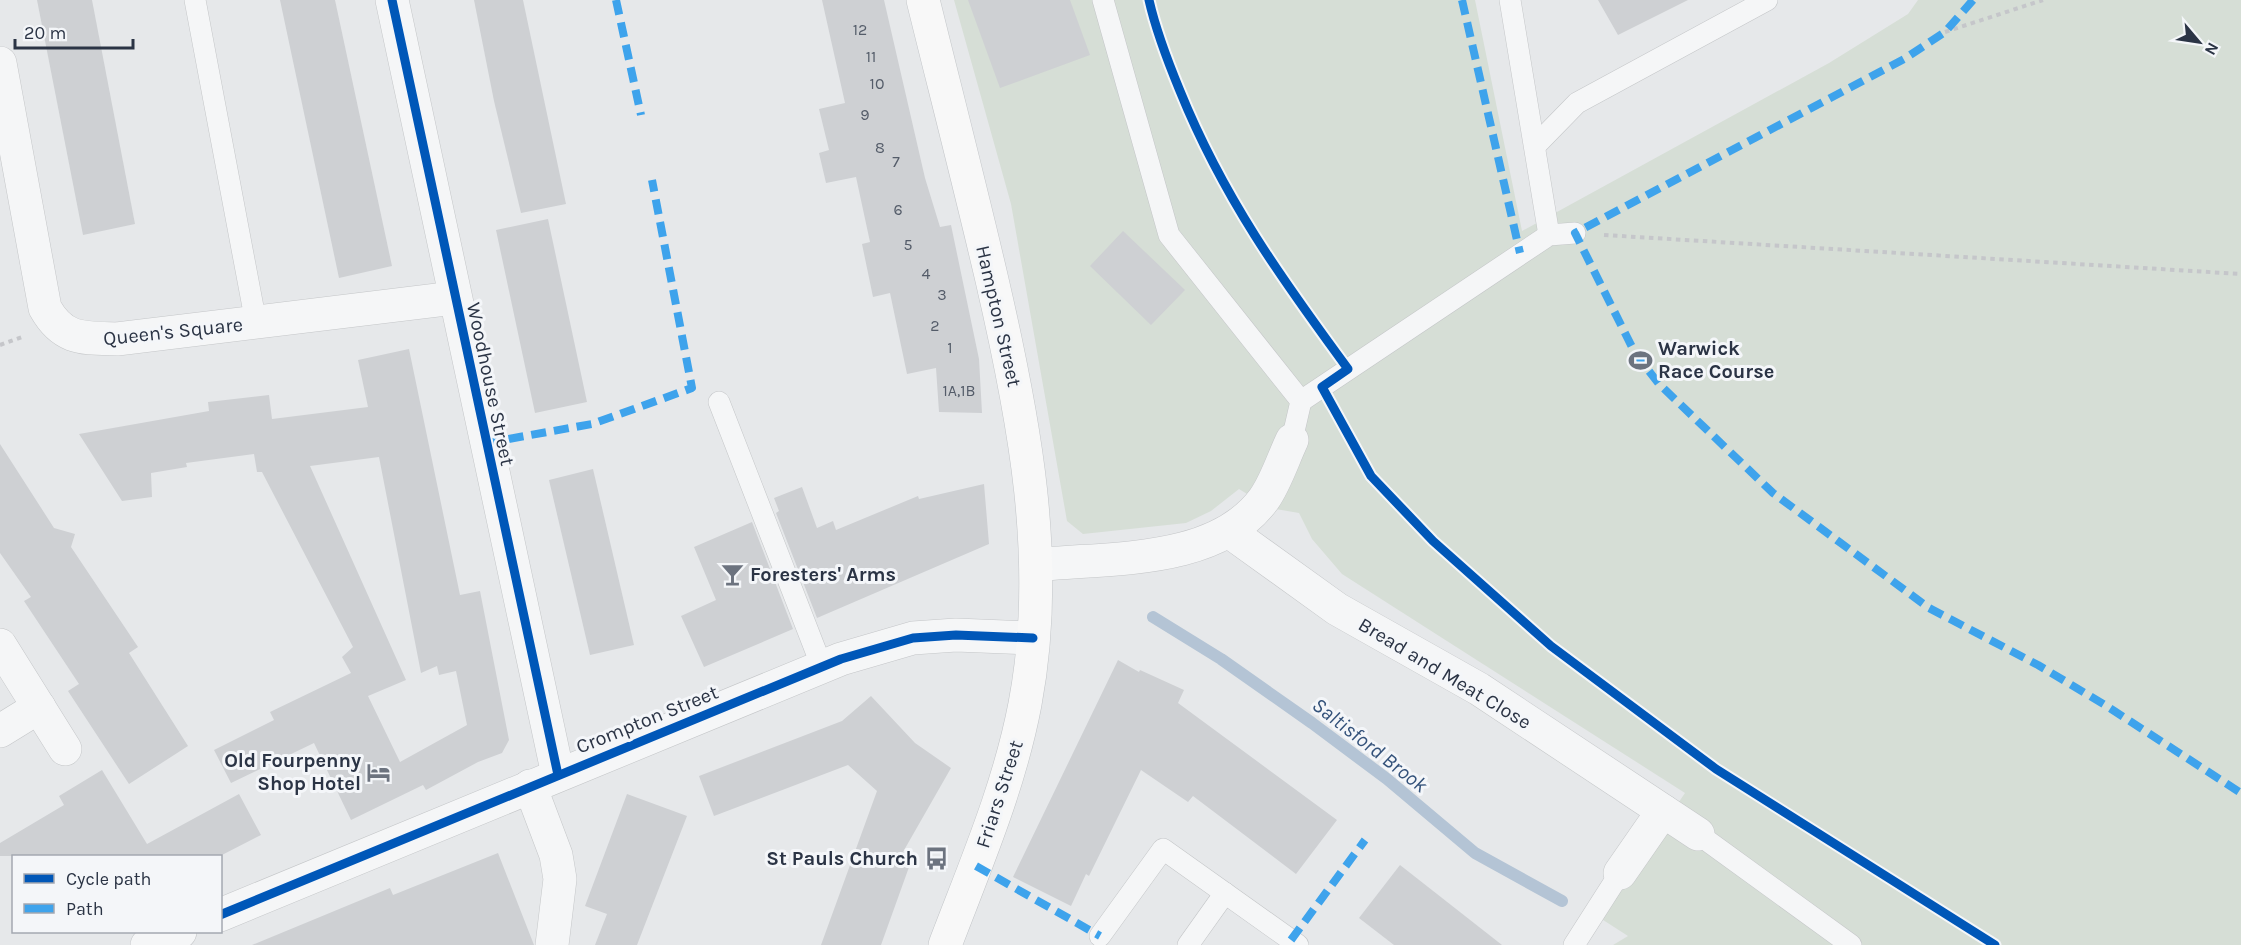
<svg xmlns="http://www.w3.org/2000/svg" width="2241" height="945" font-family="Karla,sans-serif">
  <rect width="100%" height="100%" fill="#e6e8ea"/>
  <!-- green -->
  <polygon fill="#d6ded6" points="954,0 1475,0 1522,231 1829,63 1908,14 1918,0 2241,0 2241,945 1613,945 1628,936 1600,918 1685,793 1342,574 1312,539 1299,513 1270,508 1239,489 1211,511 1186,523 1083,534 1067,521 1011,204"/>
  <g fill="none" stroke-linecap="round" stroke-linejoin="round">
    <!-- stream -->
    <polyline stroke="#b4c4d5" stroke-width="12" points="1153,617 1221,659 1312,723 1387,779 1475,853 1562,901"/>
  </g>
  <!-- building -->
  <g fill="#ced0d3" fill-rule="evenodd">
    <polygon points="37,0 92,0 135,224 83,235"/>
    <polygon points="280,0 335,0 392,266 339,278"/>
    <polygon points="474,0 523,0 566,204 521,213 494,101"/>
    <polygon points="822,0 884,0 925,178 940,227 951,225 979,359 982,413 939,412 936,368 907,374 890,293 873,297 862,244 870,242 856,177 826,183 819,153 829,150 819,109 845,103"/>
    <polygon points="968,0 1070,0 1090,55 1000,88"/>
    <polygon points="1598,0 1688,0 1618,35"/>
    <polygon points="548,219 587,402 535,413 496,230"/>
    <polygon points="1123,231 1185,290 1151,325 1090,266"/>
    <path d="M409,349l51,246 20,-4 29,149 -7,13 -24,9 -52,28 -3,-5 -72,35 -37,-77 -83,40 -17,-33 60,-30 -4,-8 81,-39 -9,-16 11,-10 -91,-175h-5l-3,-18 -68,9 1,4 -36,6 1,24 -30,4 -43,-67 130,-23 -1,-9 61,-7 3,24 96,-12 -10,-47zM379,457l42,216 16,-7 2,9 17,-4 11,54 -67,37 -32,-66 38,-16 -96,-214z"/>
    <polygon points="0,444 54,528 75,534 71,547 138,647 129,653 188,746 129,784 68,691 79,684 24,601 31,597 0,553"/>
    <polygon points="593,469 634,645 590,655 549,480"/>
    <polygon points="984,484 989,544 817,618 776,513 779,511 774,498 802,487 817,528 833,521 836,530 918,496 919,499"/>
    <polygon points="752,522 793,629 704,667 681,616 716,600 694,547"/>
    <polygon points="1118,660 1139,672 1140,670 1184,690 1178,703 1337,820 1296,874 1193,796 1188,802 1141,770 1089,876 1086,874 1071,906 1013,877"/>
    <polygon points="871,696 915,743 951,768 903,852 913,856 881,945 821,945 877,791 848,765 714,816 699,776 842,721"/>
    <polygon points="102,770 147,844 239,794 261,835 220,856 0,856 0,843 64,805 59,796"/>
    <polygon points="627,794 687,816 637,945 595,945 607,914 585,906"/>
    <polygon points="498,853 534,945 252,945 390,888 393,895"/>
    <polygon points="1400,865 1502,945 1394,945 1359,918"/>
  </g>
  <g fill="none" stroke-linecap="round" stroke-linejoin="round">
    <defs>
      <g id="service">
        <polyline points="195,0 256,323"/>
        <polyline points="1103,0 1169,235 1301,401 1292,440"/>
        <polyline points="1510,0 1549,235"/>
        <polyline points="1536,145 1577,103 1767,0"/>
        <polyline points="1301,401 1549,235 1575,233"/>
        <polyline points="719,402 822,667"/>
        <polyline points="1698,834 1851,945"/>
        <polyline points="1100,936 1163,849 1298,945"/>
        <polyline points="1188,945 1225,893"/>
        <polyline points="1574,945 1620,873"/>
      </g>
      <g id="minor">
        <polyline points="392,0 558,775"/>
        <path d="M0,63l45,245c18,32 37,30 72,31l337,-41"/>
        <polyline points="1230,532 1337,609 1479,689 1698,834"/>
        <path d="M1036,565c74,-8 180,0 228,-66 12,-17 19,-40 28,-59"/>
        <polyline points="0,645 65,749"/>
        <polyline points="0,731 39,707"/>
        <polyline points="530,786 556,855 560,879 552,945"/>
        <polyline points="1620,873 1663,811"/>
        <polyline points="220,915 841,659 913,638 956,635 1033,638"/>
        <polyline points="147,945 180,932"/>
      </g>
      <path id="primary" d="M923,0c23,93 47,186 69,280 32,138 60,282 33,424 -16,84 -50,162 -80,241"/>
    </defs>
    <!-- service casing -->
    <use href="#service" stroke="#c4c6c8" stroke-width="22"/>
    <!-- minor casing -->
    <use href="#minor" stroke="#c4c6c8" stroke-width="34"/>
    <!-- primary casing -->
    <use href="#primary" stroke="#c2c5c8" stroke-width="34"/>
    <!-- path -->
    <g stroke="#c5c6ca" stroke-width="4" stroke-dasharray="4.5 4.5" stroke-linecap="butt">
      <polyline points="1945,32 2043,0"/>
      <polyline points="1604,235 2241,274"/>
      <polyline points="0,345 22,337"/>
    </g>
    <!-- service -->
    <use href="#service" stroke="#f5f6f7" stroke-width="21"/>
    <!-- minor -->
    <use href="#minor" stroke="#f5f6f7" stroke-width="33"/>
    <!-- primary -->
    <use href="#primary" stroke="#f8f8f8" stroke-width="33"/>
    <!-- quiet -->
    <g stroke="#3ea3ec" stroke-width="8" stroke-dasharray="15 8" stroke-linecap="butt">
      <polyline points="616,0 641,115"/>
      <polyline points="1462,0 1520,253"/>
      <polyline points="1973,0 1945,32 1904,59 1575,233 1635,353 1659,384 1773,493 1929,608 2038,665 2105,705 2241,793"/>
      <polyline points="486,443 592,424 692,388 652,180"/>
      <polyline points="976,866 1100,936"/>
      <polyline points="1291,940 1365,840"/>
    </g>
    <defs>
      <g id="cycleway">
        <polyline points="392,0 558,775"/>
        <path d="M1149,0c7,31 19,62 31,91 43,106 101,187 168,278l-26,18 49,89 62,65 118,105 165,123 279,176"/>
        <polyline points="220,915 841,659 913,638 956,635 1033,638"/>
      </g>
    </defs>
    <!-- cycleway casing -->
    <use href="#cycleway" stroke="#f4f6f9" stroke-width="13"/>
    <!-- cycleway -->
    <use href="#cycleway" stroke="#0057b8" stroke-width="9"/>
  </g>
  <!-- icons -->
  <defs>
    <symbol id="stadium-bare" viewBox="-9 -9 18 18"><path d="M0-5a6.5 5 0 1 0 0 10a6.5 5 0 1 0 0-10ZM-3.5-1.8h7v3.6h-7Z" fill="#6c737f" stroke="#f4f6f9" stroke-width="2.5" paint-order="stroke"/></symbol>
    <symbol id="bar-bare" viewBox="-9 -9 18 18"><path d="M-6-5H6L.8 .8V4.5H3.5V6h-7V4.5H-.8V.8Z" fill="#6c737f" stroke="#f4f6f9" stroke-width="2.5" paint-order="stroke"/></symbol>
    <symbol id="hotel-bare" viewBox="-9 -9 18 18"><path d="M-6-4.5h1.5V1H6V5H4.5V3h-9V5H-6ZM-4 0a1.8 1.8 0 1 1 3.6 0ZM.5 0V-2.5h3Q6-2.5 6 0Z" fill="#6c737f" stroke="#f4f6f9" stroke-width="2.5" paint-order="stroke"/></symbol>
    <symbol id="bus-bare" viewBox="-9 -9 18 18"><path d="M-5-6H5V4H4V6H2V4H-2V6H-4V4H-5ZM-3.5-4V0h7V-4ZM-3.5 1.2v1.5H-2V1.2ZM2 1.2v1.5H3.5V1.2Z" fill="#6c737f" stroke="#f4f6f9" stroke-width="2.5" paint-order="stroke"/></symbol>
  </defs>
  <g fill-rule="evenodd">
    <use href="#stadium-bare" x="1624" y="344" width="33" height="33"/>
    <use href="#bar-bare" x="716" y="558" width="33" height="33"/>
    <use href="#hotel-bare" x="362" y="756" width="33" height="33"/>
    <use href="#bus-bare" x="920" y="842" width="33" height="33"/>
  </g>
  <g text-anchor="middle" stroke-width="6" stroke-linejoin="round" paint-order="stroke">
    <!-- number labels -->
    <g font-size="16" fill="#545c69">
      <text x="860" y="35">12</text>
      <text x="871" y="62">11</text>
      <text x="877" y="89">10</text>
      <text x="865" y="120">9</text>
      <text x="880" y="153">8</text>
      <text x="896" y="167">7</text>
      <text x="898" y="215">6</text>
      <text x="908" y="250">5</text>
      <text x="926" y="279">4</text>
      <text x="942" y="300">3</text>
      <text x="935" y="331">2</text>
      <text x="950" y="353">1</text>
      <text x="959" y="396">1A,1B</text>
    </g>
    <!-- street labels -->
    <g font-size="20" fill="#2b3445" stroke="#f4f6f9">
      <text transform="translate(999 316) rotate(77)" y="7">Hampton Street</text>
      <text transform="translate(173 331) rotate(-6)" y="7">Queen's Square</text>
      <text transform="translate(491 384) rotate(78)" y="7">Woodhouse Street</text>
      <text transform="translate(1445 673) rotate(31)" y="7">Bread and Meat Close</text>
      <text transform="translate(647 719) rotate(-22)" y="7">Crompton Street</text>
      <text transform="translate(999 794) rotate(-72)" y="7">Friars Street</text>
    </g>
    <!-- poi labels -->
    <g font-size="20" font-weight="bold" fill="#2b3445" stroke="#f4f6f9" text-anchor="start">
      <text x="1658" y="355">Warwick<tspan x="1658" dy="23">Race Course</tspan></text>
      <text x="750" y="581">Foresters' Arms</text>
      <text x="361" y="767" text-anchor="end">Old Fourpenny<tspan x="361" dy="23">Shop Hotel</tspan></text>
      <text x="918" y="865" text-anchor="end">St Pauls Church</text>
    </g>
    <!-- water labels -->
    <g font-size="21" font-style="italic" fill="#34527a" stroke="#f4f6f9">
      <text transform="translate(1370 745) rotate(38)" y="7">Saltisford Brook</text>
    </g>
  </g>
  <!-- legend -->
  <rect x="12" y="855" width="210" height="78" fill="#f4f6f9" stroke="#a4a8b1" stroke-width="1.5"/>
  <rect x="24" y="874" width="30" height="9" fill="#0057b8" stroke="#a4a8b1" stroke-width="1.5"/>
  <text x="66" y="885" font-size="18" fill="#2b3445">Cycle path</text>
  <rect x="24" y="904" width="30" height="9" fill="#3ea3ec" stroke="#a4a8b1" stroke-width="1.5"/>
  <text x="66" y="915" font-size="18" fill="#2b3445">Path</text>
  <!-- north arrow -->
  <g transform="translate(2199 42) rotate(119)" stroke="#f4f6f9" stroke-width="4.5" paint-order="stroke">
  <path d="M0-4.5L10 22L0 15L-10 22Z" fill="#2b3445"/>
  <text y="-9" font-size="16" font-weight="bold" text-anchor="middle" fill="#2b3445">N</text>
  </g>
  <!-- scale -->
  <path d="M15 39v9h118v-9" fill="none" stroke="#2b3445" stroke-width="3"/>
  <text x="24" y="39" font-size="18" fill="#2b3445" stroke="#f4f6f9" stroke-width="4.5" paint-order="stroke">20 m</text>
</svg>
